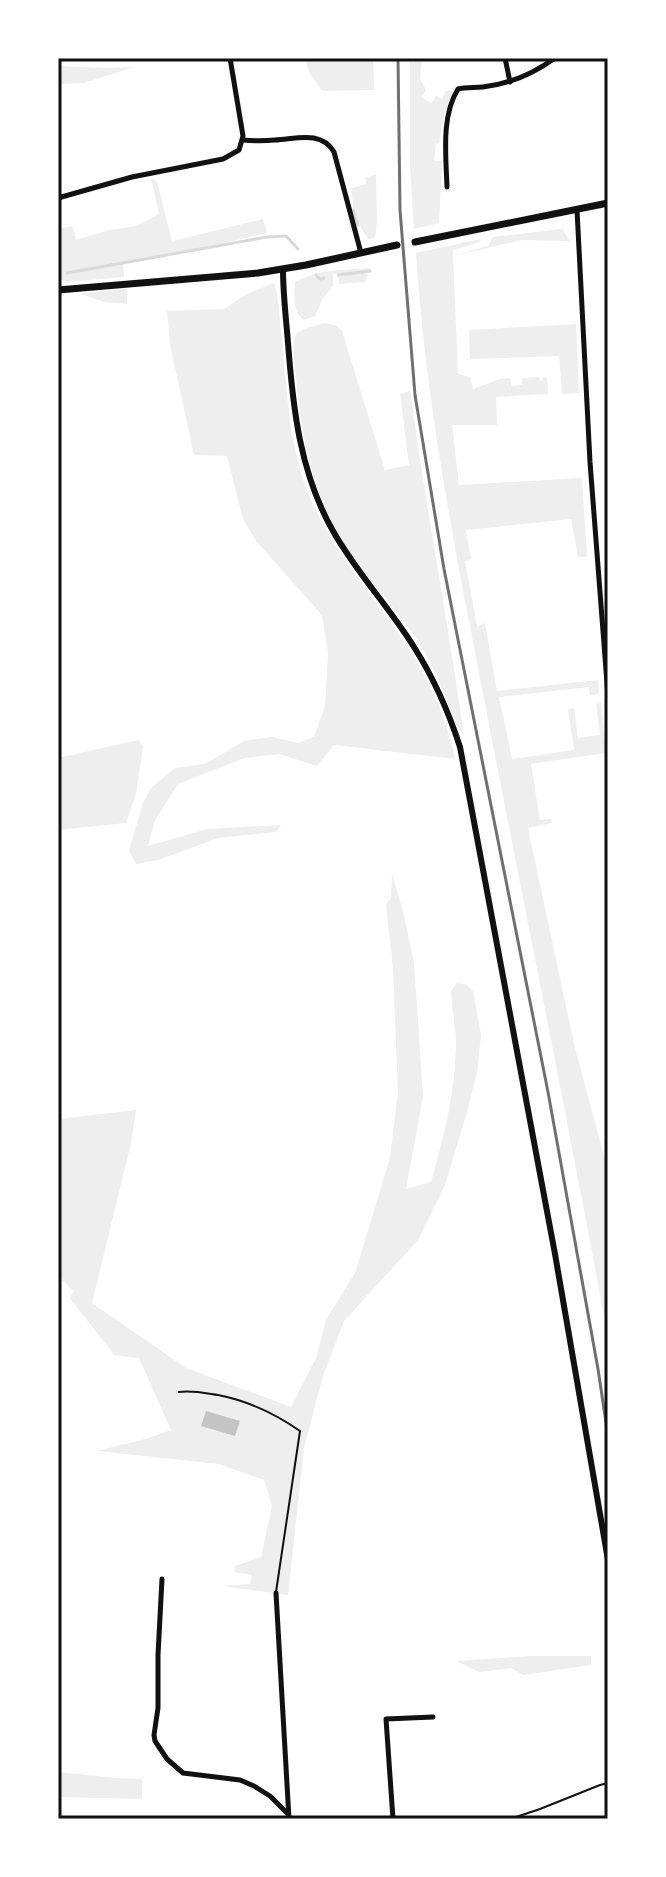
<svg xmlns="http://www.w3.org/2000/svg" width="666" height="1877" font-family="'Titillium Web',sans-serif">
  <rect width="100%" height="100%" fill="#fff"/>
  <!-- green -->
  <g fill="#eee">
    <polygon points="305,58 373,58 374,90 322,91 309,72"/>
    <polygon points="410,58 422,58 420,79 426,90 421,97 431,103 436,96 442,99 446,91 453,91 445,112 439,143 436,144 434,161 442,161 439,223 414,229 410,168"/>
    <polygon points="58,66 105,68 134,67 84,83 58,84"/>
    <path d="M376,174l1,49 -2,15 -6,1c-12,-14 -18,-33 -17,-51l14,-4 -1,-6z"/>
    <polygon points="151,178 157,182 172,241 263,219 267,233 187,252 123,263 124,277 68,282 58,278 58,229 72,226 76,240 110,230 137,226 159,214"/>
    <path d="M562,229l8,12 -48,-1 -69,16 5,118 12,3 3,12 27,-10 10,-1 1,8 11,-1v-7l17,-1 1,4h3v-4l4,1 1,16 -52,3 1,28h-45l7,60 123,-7 5,79h-9l-7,-38 -105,11 5,29 -6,2 12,66 8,-4 12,68 101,-11 1,14 -9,1 -1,-8 -90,10 13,62 62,-9 -6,-41 6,-1 4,30 22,-3 -4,-31 5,-1 5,50 -75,11 9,56 11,-1 1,4 -24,5 46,216 34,127v167c-38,-207 -80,-412 -120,-619 -30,-154 -62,-309 -72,-466l65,-14 -1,3 -27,8v6l35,-10 5,-9z"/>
    <path d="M370,268l-5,14 -26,2 -1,-10h-5v12l-10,12 -8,18 -11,4c-12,-8 -10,-25 -9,-38 24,-13 49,-12 75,-14z"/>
    <path d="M274,283c5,15 5,32 7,48 6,50 6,102 23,151 23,66 74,117 110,175 19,30 34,67 41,102l-121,-14 -17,21 -38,-12 -35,4 -66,26 -23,36 -7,26 59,-17 74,-4 -5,7 -58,6 -60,22 -22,4 -7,-14 14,-47 8,-15 24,-20 30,-4 39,-23 28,-4 26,6 16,-6 11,-31 3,-52 -6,-39 -66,-74 -13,-22 -16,-63 -33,-1 -24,-110 -3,-34 57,-2 21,-14z"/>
    <polygon points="127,289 127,304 104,302 81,294 81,293"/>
    <path d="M324,323l12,2 6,6 43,139 24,-5 -9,-71 10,-3c16,116 38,230 54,345l-7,-9c-12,-33 -26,-70 -48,-99 -18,-24 -40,-47 -57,-72 -34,-49 -50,-109 -55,-168 -1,-17 -7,-39 -1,-54l8,-5z"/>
    <polygon points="576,324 579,393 562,394 559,356 470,359 469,330"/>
    <polygon points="138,740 143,746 136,794 126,823 58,830 58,758"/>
    <path d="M392,874l11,37 11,52 9,133 -17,93 25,-7c13,-45 25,-93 25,-141 -1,-16 -4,-33 -5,-50l6,-8 9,1 7,7 8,44 -4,38 -10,39 -22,73 -27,55 -74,81 -21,55 -19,72 -16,147 -66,-9 28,-2 2,-9 -18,-3 1,-6 26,-9 11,-51 -8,-26 -45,-16 -122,-13 52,-13 22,-8 -32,-72 -25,-3 -44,-57 3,-7 -15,-16v-156l78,-9 -5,33 -39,160 94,65 105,39 25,-49 10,-38 29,-47 35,-115 8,-67 -5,-122 -7,-64 5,-7z"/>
    <polygon points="531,1656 591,1656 591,1665 523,1675 511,1668 479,1672 456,1661"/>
    <polygon points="58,1772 116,1778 142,1779 142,1799 58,1797"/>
  </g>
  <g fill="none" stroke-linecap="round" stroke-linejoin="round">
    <!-- stream -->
    <g stroke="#d9d9d9" stroke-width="3">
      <polyline points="353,210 358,225"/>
      <polyline points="67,273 267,237 286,236 298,249"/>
      <polyline points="316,275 320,279 324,278"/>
      <polyline points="338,275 370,271"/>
    </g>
  </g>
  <!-- building -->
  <polygon fill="#c4c4c4" points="206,1411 240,1421 235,1436 201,1426"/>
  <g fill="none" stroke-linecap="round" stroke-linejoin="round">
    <!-- service -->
    <g stroke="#111" stroke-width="2">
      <path d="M179,1392c13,-2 26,1 39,3 31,6 56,18 82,36l-24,161"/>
      <polyline points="510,1819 540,1809 600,1785 608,1783"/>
    </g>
    <!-- minor -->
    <g stroke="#111" stroke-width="5">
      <polyline points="505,58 510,82"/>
      <path d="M243,140c11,1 21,1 32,0 21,-1 46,-10 59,12l27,101"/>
      <path d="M447,187c-1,-31 -6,-71 11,-98 8,-2 17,-1 25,-2 27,-3 50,-13 72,-29"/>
      <polyline points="58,198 132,177 223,159 239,150 243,136 230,58"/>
      <polyline points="577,210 590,462 608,696"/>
      <polyline points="162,1579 158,1655 158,1708 154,1735 155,1741 167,1759 183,1773 240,1780 254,1786 270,1796 287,1813"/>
      <polyline points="276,1593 289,1819"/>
      <polyline points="393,1819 386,1719 433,1717"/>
    </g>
    <!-- tertiary -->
    <path stroke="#111" stroke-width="6" d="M283,269c0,25 3,49 5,74 5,66 12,130 45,188 23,41 56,76 81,116 19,30 35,66 46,100l95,507 53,306"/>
    <!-- secondary -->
    <g stroke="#111" stroke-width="7">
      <polyline points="415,242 608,203"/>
      <polyline points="58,290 258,273 306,265 397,245"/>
    </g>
    <!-- rail -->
    <polyline stroke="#707070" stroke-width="3" points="398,58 400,210 415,395 444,569 548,1092 598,1369 608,1436"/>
  </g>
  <!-- border -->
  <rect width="666" height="1877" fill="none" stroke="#ffffff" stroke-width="120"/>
  <rect x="60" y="60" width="546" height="1757" fill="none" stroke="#111" stroke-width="3"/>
</svg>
